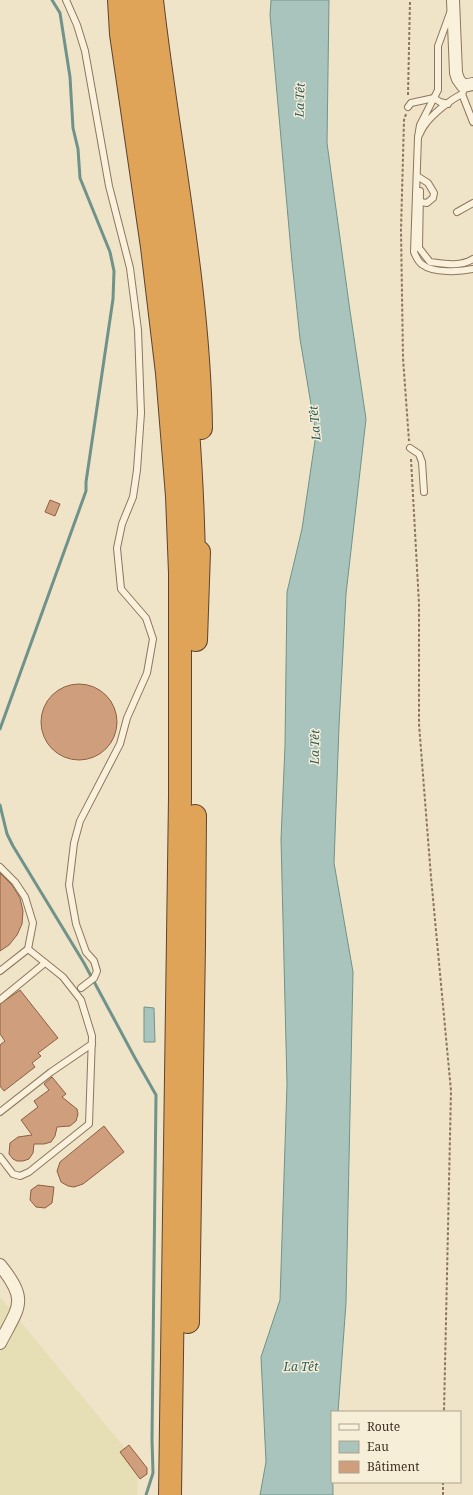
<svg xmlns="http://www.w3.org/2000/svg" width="473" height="1495" font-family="'Noto Serif',serif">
  <rect width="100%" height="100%" fill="#f0e4c8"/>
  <!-- farmland -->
  <polygon fill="#e6deb5" points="0,1297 138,1464 137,1495 0,1495"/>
  <!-- water -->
  <g fill="#a9c4bc" stroke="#6f938a">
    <polygon points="271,0 329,0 327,143 350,311 366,419 346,594 339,726 334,863 353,972 346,1303 338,1412 332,1412 333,1495 260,1495 266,1462 261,1357 280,1300 287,1084 281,839 285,746 287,592 302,529 316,434 300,339 292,262 270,15"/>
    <polygon points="144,1007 154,1008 155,1042 144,1042"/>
  </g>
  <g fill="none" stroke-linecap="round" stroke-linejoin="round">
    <!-- stream -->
    <g stroke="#6f938a" stroke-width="3">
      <polyline points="0,729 86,491 86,482 113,299 114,271 110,252 80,178 78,149 73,128 70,77 60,13 52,0"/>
      <polyline points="0,805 7,834 13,846 84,963 135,1058 156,1095 152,1439 153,1473 146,1495"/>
    </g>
  </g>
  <!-- building -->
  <g fill="#cf9f7d" stroke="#8d5f41">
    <polygon points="50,500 60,504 55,516 45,512"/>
    <circle cx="79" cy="722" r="38"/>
    <polygon points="0,873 12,885 20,898 23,911 22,924 17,935 9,945 0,951"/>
    <polygon points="20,990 58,1038 38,1053 41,1056 32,1063 35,1067 4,1091 0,1086 0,1045 5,1041 0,1034 0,1004"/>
    <polygon points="52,1077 66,1094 62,1097 77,1109 78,1114 76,1121 70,1126 57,1127 55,1136 51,1142 44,1144 34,1144 33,1153 29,1159 23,1161 17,1161 13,1159 9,1154 10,1143 18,1137 32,1135 21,1120 38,1107 34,1101 49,1090 44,1084"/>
    <polygon points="104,1126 124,1152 83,1184 74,1187 68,1186 61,1182 57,1171 60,1162"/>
    <polygon points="38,1185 54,1187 52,1203 45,1208 36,1207 30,1200 31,1190"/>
    <polygon points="129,1445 147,1468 147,1474 140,1479 120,1452"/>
  </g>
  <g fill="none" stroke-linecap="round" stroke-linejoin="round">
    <defs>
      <g id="lane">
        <polyline points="66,0 77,25 85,51 109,186 130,268 138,330 141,413 137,470 133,497 122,524 117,548 121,589 146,618 153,639 147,673 127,718 120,744 80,821 74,843 69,885 76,924 86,952 94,961 97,971 94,978 81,988"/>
        <path d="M450,13l-12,33v44l-18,35 -2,12c2,-3 3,-7 6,-11 7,-11 26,-26 38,-32"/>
        <polyline points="463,92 462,94 473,122"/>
        <polyline points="408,107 411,103 434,98 440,102 448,104"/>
        <path d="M418,137l-4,115c2,5 5,11 9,13 10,8 37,7 50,4"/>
        <polyline points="417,176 428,183 434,193 433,198 427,203 420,202"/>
        <path d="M420,191l-1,57 11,14c15,2 30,5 43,-3"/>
        <polyline points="457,212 473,203"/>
        <polyline points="410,448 419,454 422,462 424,492"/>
        <polyline points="0,867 15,882 25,897 33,923 28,949 0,971"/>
        <polyline points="0,1000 45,963"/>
        <polyline points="0,1112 51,1072 92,1044"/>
        <polyline points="0,1157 13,1174 20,1176 29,1172 89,1124 92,1036 81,1000 63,977 28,949"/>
      </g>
      <g id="street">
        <polyline points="453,0 456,73 458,79 463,86 473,84"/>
        <path d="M0,1265c29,36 19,41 0,78"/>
      </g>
      <g id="highway">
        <polyline points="119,0 121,34 152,247 167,373 177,496 180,573 180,797 170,1495"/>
        <path d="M135,0c26,188 57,376 59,566"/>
        <path d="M152,0c16,143 47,284 49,428"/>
        <polyline points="196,640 199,552"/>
        <polyline points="188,1322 194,945 195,816"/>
      </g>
    </defs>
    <!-- lane casing -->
    <use href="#lane" stroke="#8d765c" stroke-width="8"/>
    <!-- street casing -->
    <use href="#street" stroke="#8d765c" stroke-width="14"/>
    <!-- highway casing -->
    <use href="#highway" stroke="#5b4430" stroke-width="24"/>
    <!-- path -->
    <g stroke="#8d765c" stroke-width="2" stroke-dasharray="3 2" stroke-linecap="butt">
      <polyline points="408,95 410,0"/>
      <polyline points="406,114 404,120 401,230 403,358 409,441"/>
      <polyline points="411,459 419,604 419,724 431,877 451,1091 444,1412"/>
      <polyline points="443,1495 443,1482"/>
    </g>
    <!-- lane -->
    <use href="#lane" stroke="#faf1dc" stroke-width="6"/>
    <!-- street -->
    <use href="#street" stroke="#faf1dc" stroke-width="12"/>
    <!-- highway -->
    <use href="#highway" stroke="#e0a458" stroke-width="22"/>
  </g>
  <g text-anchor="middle" stroke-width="3" stroke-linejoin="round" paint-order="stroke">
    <!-- water labels -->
    <g font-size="12" font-style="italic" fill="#2f5d5a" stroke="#f7eed8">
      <text transform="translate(300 100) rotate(-88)" y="4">La Têt</text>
      <text transform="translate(315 423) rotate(-95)" y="4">La Têt</text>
      <text transform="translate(315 747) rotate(-89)" y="4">La Têt</text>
      <text x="301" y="1371">La Têt</text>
    </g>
  </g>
  <!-- legend -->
  <rect x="331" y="1411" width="130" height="72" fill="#f7eed8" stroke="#ada18e"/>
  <rect x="339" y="1424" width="20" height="6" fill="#faf1dc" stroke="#ada18e"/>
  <text x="367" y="1431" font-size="12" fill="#3d2e20">Route</text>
  <rect x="339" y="1441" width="20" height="12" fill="#a9c4bc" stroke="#ada18e"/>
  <text x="367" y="1451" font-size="12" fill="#3d2e20">Eau</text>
  <rect x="339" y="1461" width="20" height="12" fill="#cf9f7d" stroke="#ada18e"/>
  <text x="367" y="1471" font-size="12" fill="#3d2e20">Bâtiment</text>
</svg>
